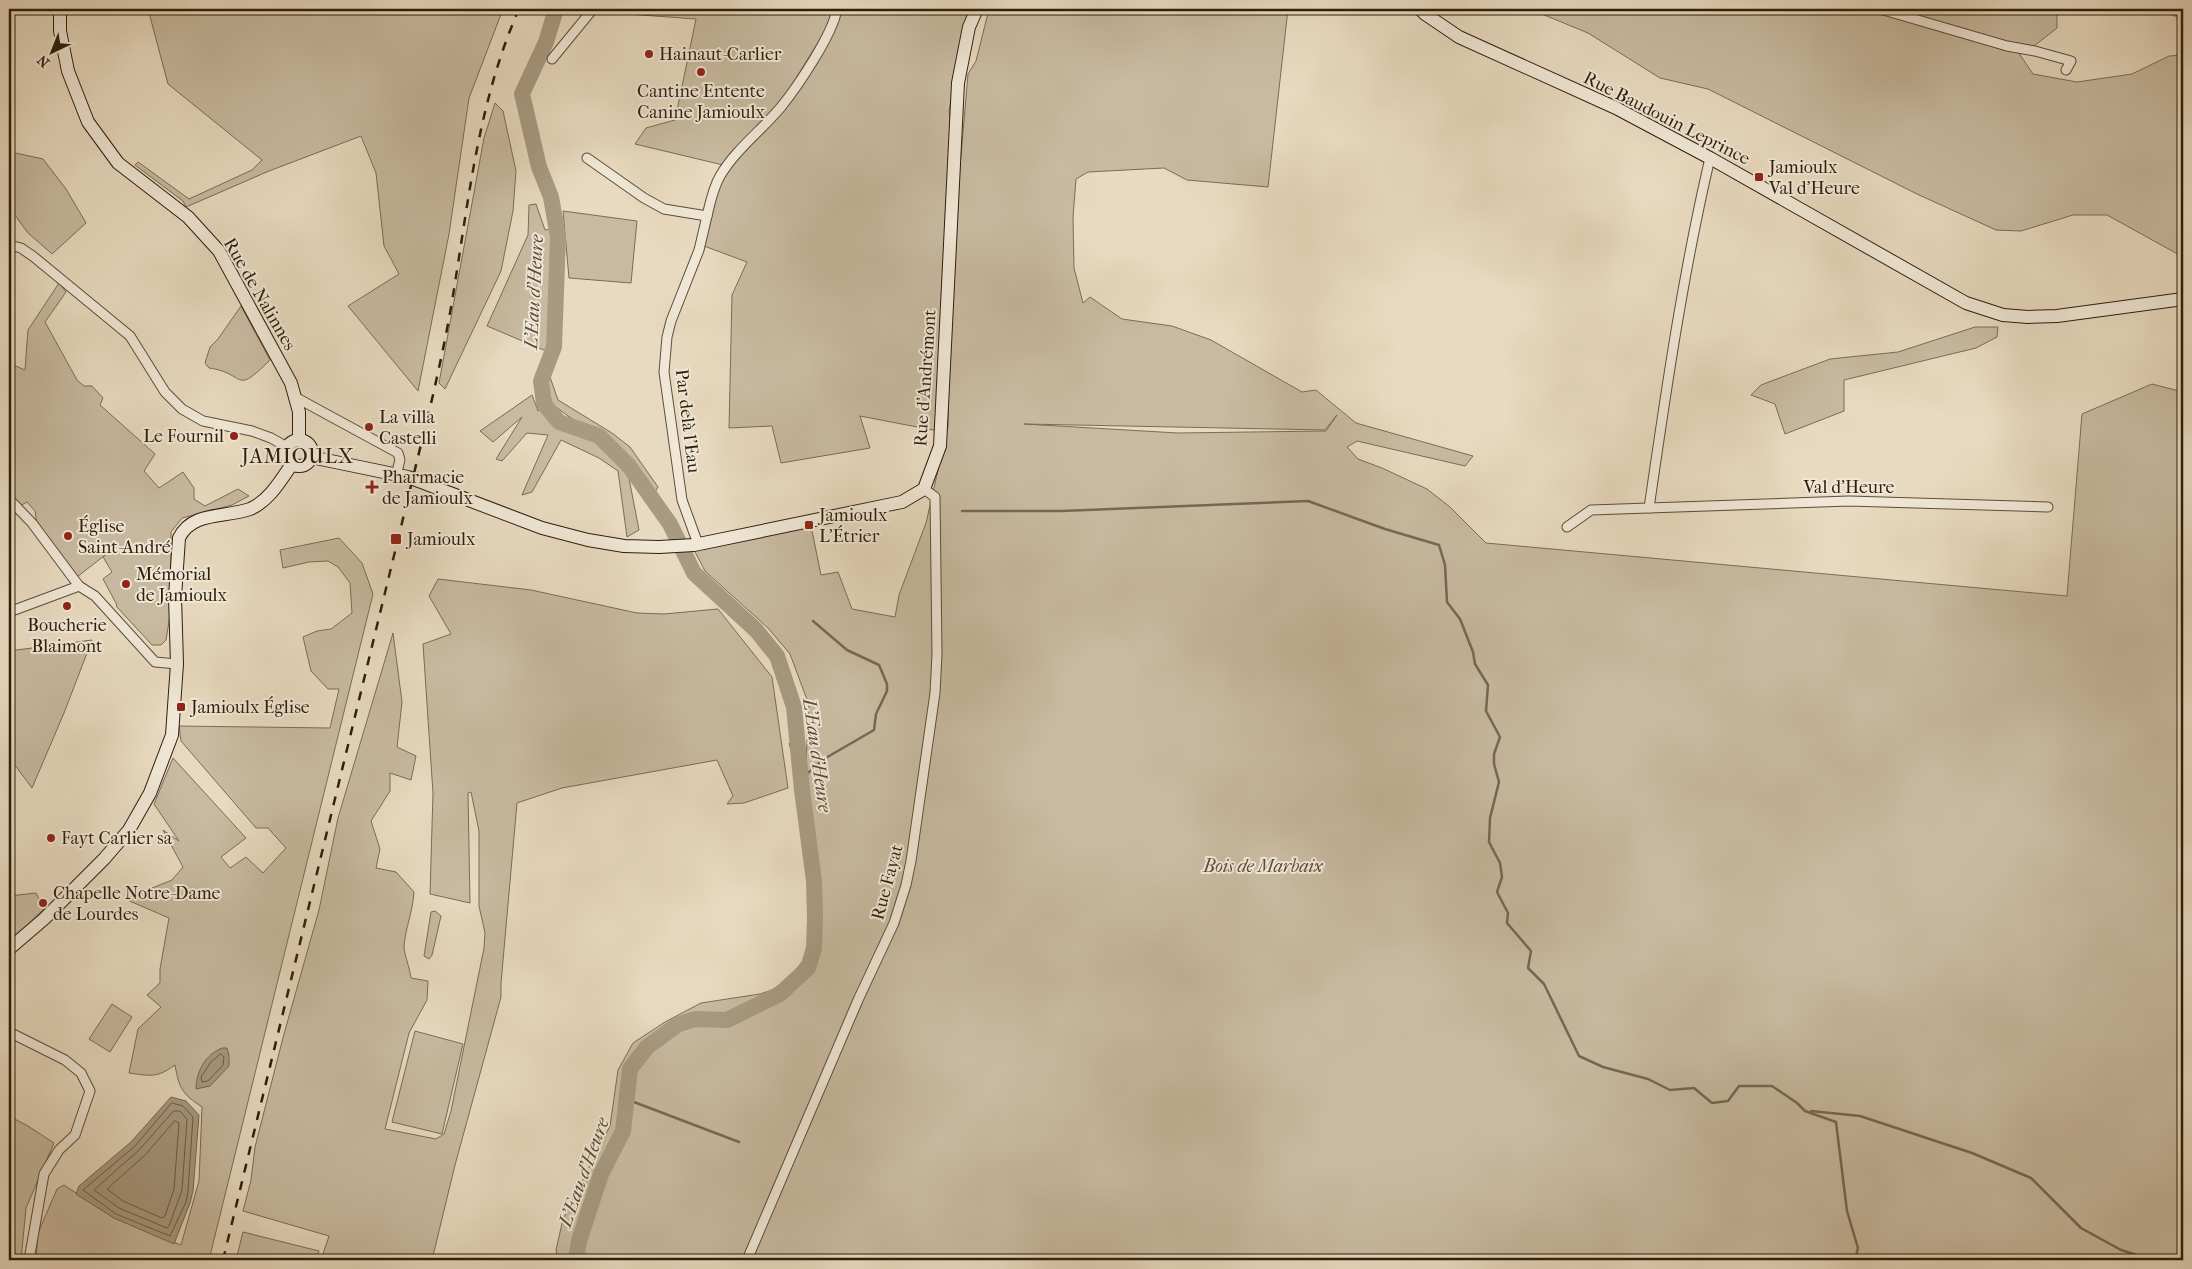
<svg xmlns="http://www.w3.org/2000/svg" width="2192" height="1269" font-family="'IM FELL French Canon',serif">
  <rect width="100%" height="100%" fill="#e8dac0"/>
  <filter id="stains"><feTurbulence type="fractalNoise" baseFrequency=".004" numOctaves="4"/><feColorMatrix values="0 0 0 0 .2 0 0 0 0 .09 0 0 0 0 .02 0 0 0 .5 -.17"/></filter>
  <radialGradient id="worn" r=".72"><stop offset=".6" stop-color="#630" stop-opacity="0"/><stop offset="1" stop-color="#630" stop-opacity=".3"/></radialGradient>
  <!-- green -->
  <g fill="#c8baa1" stroke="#7a6c56" fill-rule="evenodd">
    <polygon points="148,9 503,9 469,98 449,234 418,391 348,306 399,274 384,246 376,173 361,136 269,171 186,207 183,201 135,165 138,162 189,199 252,170 262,160 168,84"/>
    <polygon points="602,9 827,9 831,11 828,26 782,101 723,165 635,144 646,128 675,120 696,19 600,12"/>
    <path d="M840,9h132l-12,44 -11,58 10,68 9,-105 8,-13 13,-52h299l-20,178 -81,-7 -23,-12 -76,4 -12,7 -3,38 1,51 9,35 7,-6 32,22 50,7 39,14 91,52 14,-2 40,33 117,33 -8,10 -108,-25 -10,6 11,12 24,9 45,21 23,18 36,36 581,53 15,-182 70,-30 31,8v868h-1625l-2,-10 7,-31 47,-93 8,-56 15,-27 32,-21 36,-19 59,-9 12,-4 17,-12 13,-16 19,-35 -4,-77 -28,-107 17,18 3,-56 -19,-51 -22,-26 -63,-57 -11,-21 117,-24 10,49 17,-3 14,37 43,8 4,-22 27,-72 22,-97 1,-83 -11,88 -78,-15 10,32 -89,15 -9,-37 -43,2 3,-133 15,-33 -43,-16 15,-66 22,-29 39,-39zM1337,415l-11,16 -148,2 -154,-9 301,6z"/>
    <polygon points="1532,9 2057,9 2057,28 2034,46 2014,46 2033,74 2077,82 2132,74 2169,56 2183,55 2183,257 2107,215 2073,215 2021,231 1996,230 1917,194 1708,89 1660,78 1588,33 1537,12"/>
    <polygon points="495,103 503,111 516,171 513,211 501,271 445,389 439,383 484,138"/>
    <polygon points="9,149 11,152 43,159 66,189 86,223 52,254 28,233 9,207"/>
    <polygon points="536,204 545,230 552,229 552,314 546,351 487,326 528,235 529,205"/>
    <polygon points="563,211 637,221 631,283 569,278"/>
    <polygon points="59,283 66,292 45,322 77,380 84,386 92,386 103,398 100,405 155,454 144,471 159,488 183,472 194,488 194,499 205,506 238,489 249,496 232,505 182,518 171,532 171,609 166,640 161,645 152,645 116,606 117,605 103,579 112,572 103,557 109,552 77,577 38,530 35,511 27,502 20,506 9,495 9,363 25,370 28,330"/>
    <path d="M241,306l29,54c-37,37 -23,13 -61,8l-4,-5 5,-16 8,-8z"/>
    <polygon points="1975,327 1998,327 1997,337 1976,348 1844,380 1844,411 1785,434 1775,404 1751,395 1761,385 1830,359 1898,352"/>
    <polygon points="550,377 558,400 612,433 630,447 658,487 655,492 620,449 568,416 553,405 544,379"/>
    <polygon points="532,395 538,411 546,402 572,429 599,441 627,468 639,530 627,537 618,471 599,458 561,440 532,492 522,495 548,435 527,433 502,461 496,459 522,417 493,442 480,431"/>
    <path d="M339,538l23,25 11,31 -164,666h-173l2,-27 19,-44 7,-4 50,33 67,27 18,-64 3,-74c-20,-13 -23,-19 -27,-42 -18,13 -24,11 -46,8l9,-44 23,-22 -14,-12 13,-12v-14l9,-51 -44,-19 47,-19 11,-13 -20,-37 16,11 -25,-37 19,-46 73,80 -25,19 9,11 16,-11 17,16 23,-25 -18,-20h-12l-75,-87 -2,-15 151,2 9,-39h-11l-17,-18 -8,-34 14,-6 14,-2 21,-16 -2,-30 -12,-16 -10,-6 -19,1 -26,6 -3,-18z"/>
    <path d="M438,579l93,11 106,23 27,1 54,-5 54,68 16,111 -44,15 -17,1 6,-8 -16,-36 -155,28 -45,15 -16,180v14l-46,168 -23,95h-111l8,-24 -86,-25 8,-31 4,-33 29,-113 35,-124 19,-92 55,-185 9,69 -5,45 19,9 -5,24 -21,-7v18l-19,30 9,28 -4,19 20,4 18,20c-1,19 -9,37 -10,55 0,6 6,22 7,31l17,3 -1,19 -18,33 -24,96 51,10 8,-5 7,-23 33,-163 1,-15 -6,-27v-75l-8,-39 -3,1 2,110 -40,-9 3,-101 -10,-149 28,-10 -22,-38z"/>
    <polygon points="92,640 64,713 32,788 9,757 9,651"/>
    <polygon points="36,893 44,909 9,942 9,896"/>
    <polygon points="435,911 441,916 432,955 429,959 424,956 431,912"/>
    <polygon points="112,1004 132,1017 110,1052 89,1039"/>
    <polygon points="415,1031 463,1044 442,1134 392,1122"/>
    <polygon points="9,1116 28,1126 54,1143 26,1208 21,1260 16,1260 9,1253"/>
    <polygon points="243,1232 319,1251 317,1260 236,1260"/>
  </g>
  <!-- water -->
  <g fill="#a89a82" stroke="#766852">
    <path d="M222,1048h5l2,8v10l-19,20 -14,3c0,-17 9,-34 26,-41z"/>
    <polygon points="171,1097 186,1101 199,1115 193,1191 190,1203 174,1244 114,1218 76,1194 79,1186 131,1142"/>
  </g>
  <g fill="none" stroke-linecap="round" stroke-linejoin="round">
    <!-- shore -->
    <g stroke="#6a5c46" stroke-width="1">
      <polygon points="221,1054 224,1057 223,1065 208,1081 202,1082 201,1077 211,1062"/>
      <polygon points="172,1103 183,1106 193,1117 188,1191 186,1202 170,1236 116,1214 83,1190 135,1146"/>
      <polygon points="174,1111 180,1111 187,1119 182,1190 169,1226 167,1228 119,1208 94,1190 139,1150"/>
      <polygon points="175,1121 179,1123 174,1189 165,1216 162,1218 123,1201 107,1189 145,1155"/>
    </g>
    <!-- stream -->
    <g stroke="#766852" stroke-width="2.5">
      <polyline points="962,511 1062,511 1308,501 1385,529 1439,545 1445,565 1447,602 1460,619 1473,652 1475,664 1488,685 1486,711 1500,737 1494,754 1494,764 1499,782 1490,818 1489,842 1500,863 1502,877 1497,892 1508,913 1507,923 1531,951 1528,968 1544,984 1579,1056 1603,1067 1648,1079 1670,1090 1694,1088 1712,1103 1728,1101 1739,1086 1772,1086 1797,1103 1805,1111 1836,1122 1847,1211 1858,1248 1855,1260"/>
      <polyline points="801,779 824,759 874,730 876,714 887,691 887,684 879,665 847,650 813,621"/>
      <polyline points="626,1099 739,1142"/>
      <polyline points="1811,1111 1860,1116 1972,1153 2031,1178 2081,1228 2121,1250 2153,1260"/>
    </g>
    <!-- river -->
    <g stroke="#a89a82" stroke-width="16">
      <polyline points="556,9 546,42 522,94 539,167 551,197 558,237 554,347 541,381 544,404 559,422 599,436 629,466 670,524 694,573 756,630 777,656 794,707 802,790 814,881 815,918 814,948 808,968 780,994 727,1020 695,1019 677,1025 647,1047 630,1069 623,1131 601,1174 579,1241 576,1260"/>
      <polyline points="2177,9 2183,12"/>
    </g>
    <defs>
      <g id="street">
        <polyline points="1880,9 2007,46 2035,51 2071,61 2066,70"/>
        <polyline points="552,59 593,9"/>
        <polyline points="587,158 644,198 664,209 707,216 699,250 671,321 667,337 664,372 682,500 698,544"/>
        <path d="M707,216c3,-13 6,-28 13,-40 16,-27 41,-45 61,-69 17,-21 52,-73 56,-98"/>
        <polyline points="9,245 21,248 34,257 130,336 165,392 182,409 203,421 252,431 271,438 287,447"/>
        <polyline points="295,397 398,453 400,460 396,475"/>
        <polyline points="9,499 32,523 79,586"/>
        <path d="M1649,508c17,-117 34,-235 61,-350"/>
        <polyline points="1567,527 1591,510 1849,501 2048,507"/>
        <polyline points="9,612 79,586 95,596 155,662 177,664"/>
        <polyline points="9,1032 65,1060 81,1073 90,1091 75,1135 59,1150 44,1174 29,1260"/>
        <polyline points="747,1260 858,1000 894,923 906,885 911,861 935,693 937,654 935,497 924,489"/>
      </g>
      <g id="secondary">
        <polyline points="60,9 60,31 68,71 88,122 118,163 188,217 219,251 291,383 299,412 299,440"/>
        <polyline points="1420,9 1425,14 1459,37 1616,108 1710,158 1966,303 2003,315 2028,317 2057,316 2183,299"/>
        <circle cx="299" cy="453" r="13"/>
        <polyline points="311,457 408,477 542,528 588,540 624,546 659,547 694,545 902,502 924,489 940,446 958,83 969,27 977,9"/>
        <path d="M9,949l35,-30 60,-60 25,-29 21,-37 22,-58 5,-71 -2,-67 4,-59c13,-27 46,-20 71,-29 19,-8 31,-29 42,-45"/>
      </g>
    </defs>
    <!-- street casing -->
    <use href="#street" stroke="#5b4d38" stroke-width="11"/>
    <!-- secondary casing -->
    <use href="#secondary" stroke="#2c1e0b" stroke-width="14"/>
    <!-- street -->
    <use href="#street" stroke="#f0e7d6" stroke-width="9"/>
    <!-- secondary -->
    <use href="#secondary" stroke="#f0e7d6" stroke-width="12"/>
    <!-- rail -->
    <path stroke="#2c1e0b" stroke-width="2.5" stroke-dasharray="9 9" stroke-linecap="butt" d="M223,1260l210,-865c6,-27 12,-54 17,-82 18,-103 26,-207 69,-304"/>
  </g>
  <!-- markers -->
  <g fill="#8f2418" stroke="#f0e7d6" stroke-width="2">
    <circle cx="649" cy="54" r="5"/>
    <circle cx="701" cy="72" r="5"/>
    <rect x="1754" y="172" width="10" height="10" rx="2.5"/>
    <circle cx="369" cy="427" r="5"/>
    <circle cx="234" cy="436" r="5"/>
    <path d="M369.5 479.5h5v5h5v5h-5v5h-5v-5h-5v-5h5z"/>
    <rect x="804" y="520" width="10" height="10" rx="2.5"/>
    <circle cx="68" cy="536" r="5"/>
    <rect x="390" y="533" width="12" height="12" rx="2.5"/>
    <circle cx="126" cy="584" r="5"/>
    <circle cx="67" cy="606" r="5"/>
    <rect x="176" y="702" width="10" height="10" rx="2.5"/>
    <circle cx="51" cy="838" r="5"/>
    <circle cx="43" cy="903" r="5"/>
  </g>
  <g text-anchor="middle" stroke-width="4" stroke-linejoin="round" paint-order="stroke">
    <!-- poi labels -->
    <g font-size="18" fill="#2c1e0b" stroke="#f0e7d6" text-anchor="start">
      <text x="659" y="60">Hainaut-Carlier</text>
      <text x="701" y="97" text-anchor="middle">Cantine Entente<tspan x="701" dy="21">Canine Jamioulx</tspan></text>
      <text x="1769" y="173">Jamioulx<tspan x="1769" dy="21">Val d'Heure</tspan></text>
      <text x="379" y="423">La villa<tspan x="379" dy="21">Castelli</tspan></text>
      <text x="224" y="442" text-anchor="end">Le Fournil</text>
      <text x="382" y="483">Pharmacie<tspan x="382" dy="21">de Jamioulx</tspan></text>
      <text x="819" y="521">Jamioulx<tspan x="819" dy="21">L'Étrier</tspan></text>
      <text x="78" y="532">Église<tspan x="78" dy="21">Saint-André</tspan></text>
      <text x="407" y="545">Jamioulx</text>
      <text x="136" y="580">Mémorial<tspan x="136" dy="21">de Jamioulx</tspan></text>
      <text x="67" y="631" text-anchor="middle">Boucherie<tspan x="67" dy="21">Blaimont</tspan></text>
      <text x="191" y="713">Jamioulx Église</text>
      <text x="61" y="844">Fayt Carlier sa</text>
      <text x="53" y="899">Chapelle Notre-Dame<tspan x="53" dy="21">de Lourdes</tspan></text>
    </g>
    <!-- street labels -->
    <g font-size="18" fill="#2c1e0b" stroke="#f0e7d6">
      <text transform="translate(1667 118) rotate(27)" y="6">Rue Baudouin Leprince</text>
      <text transform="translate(260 294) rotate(60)" y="6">Rue de Nalinnes</text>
      <text transform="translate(925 378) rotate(-86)" y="6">Rue d'Andrémont</text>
      <text transform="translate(688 421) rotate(83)" y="6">Par delà l'Eau</text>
      <text x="1849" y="493">Val d'Heure</text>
      <text transform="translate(887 882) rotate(-75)" y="6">Rue Fayat</text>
    </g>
    <!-- park labels -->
    <g font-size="18" font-style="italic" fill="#5b4d38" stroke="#f0e7d6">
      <text x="1263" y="872">Bois de Marbaix</text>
    </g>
    <!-- water labels -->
    <g font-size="19" font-style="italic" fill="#574935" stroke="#f0e7d6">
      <text transform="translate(533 292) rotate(-87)" y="7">L'Eau d'Heure</text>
      <text transform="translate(818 755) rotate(82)" y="7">L'Eau d'Heure</text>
      <text transform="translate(583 1172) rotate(-70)" y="7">L'Eau d'Heure</text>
    </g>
    <!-- quarter labels -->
    <g font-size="20" letter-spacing="1" fill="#2c1e0b" stroke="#f0e7d6">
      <text x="298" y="463">JAMIOULX</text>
    </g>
  </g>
  <!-- margin -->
  <rect width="2192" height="1269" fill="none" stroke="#e8dac0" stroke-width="30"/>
  <rect x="10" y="10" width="2172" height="1249" fill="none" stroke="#2c1e0b" stroke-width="2.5"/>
  <rect x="15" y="15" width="2162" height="1239" fill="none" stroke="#2c1e0b"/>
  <!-- north arrow -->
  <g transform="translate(52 52) rotate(223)" stroke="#f0e7d6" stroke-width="4" paint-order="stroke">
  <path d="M0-4L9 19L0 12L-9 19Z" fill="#2c1e0b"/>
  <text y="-8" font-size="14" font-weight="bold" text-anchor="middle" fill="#2c1e0b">N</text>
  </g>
  <rect width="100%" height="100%" filter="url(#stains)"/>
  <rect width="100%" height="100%" fill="url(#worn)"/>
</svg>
